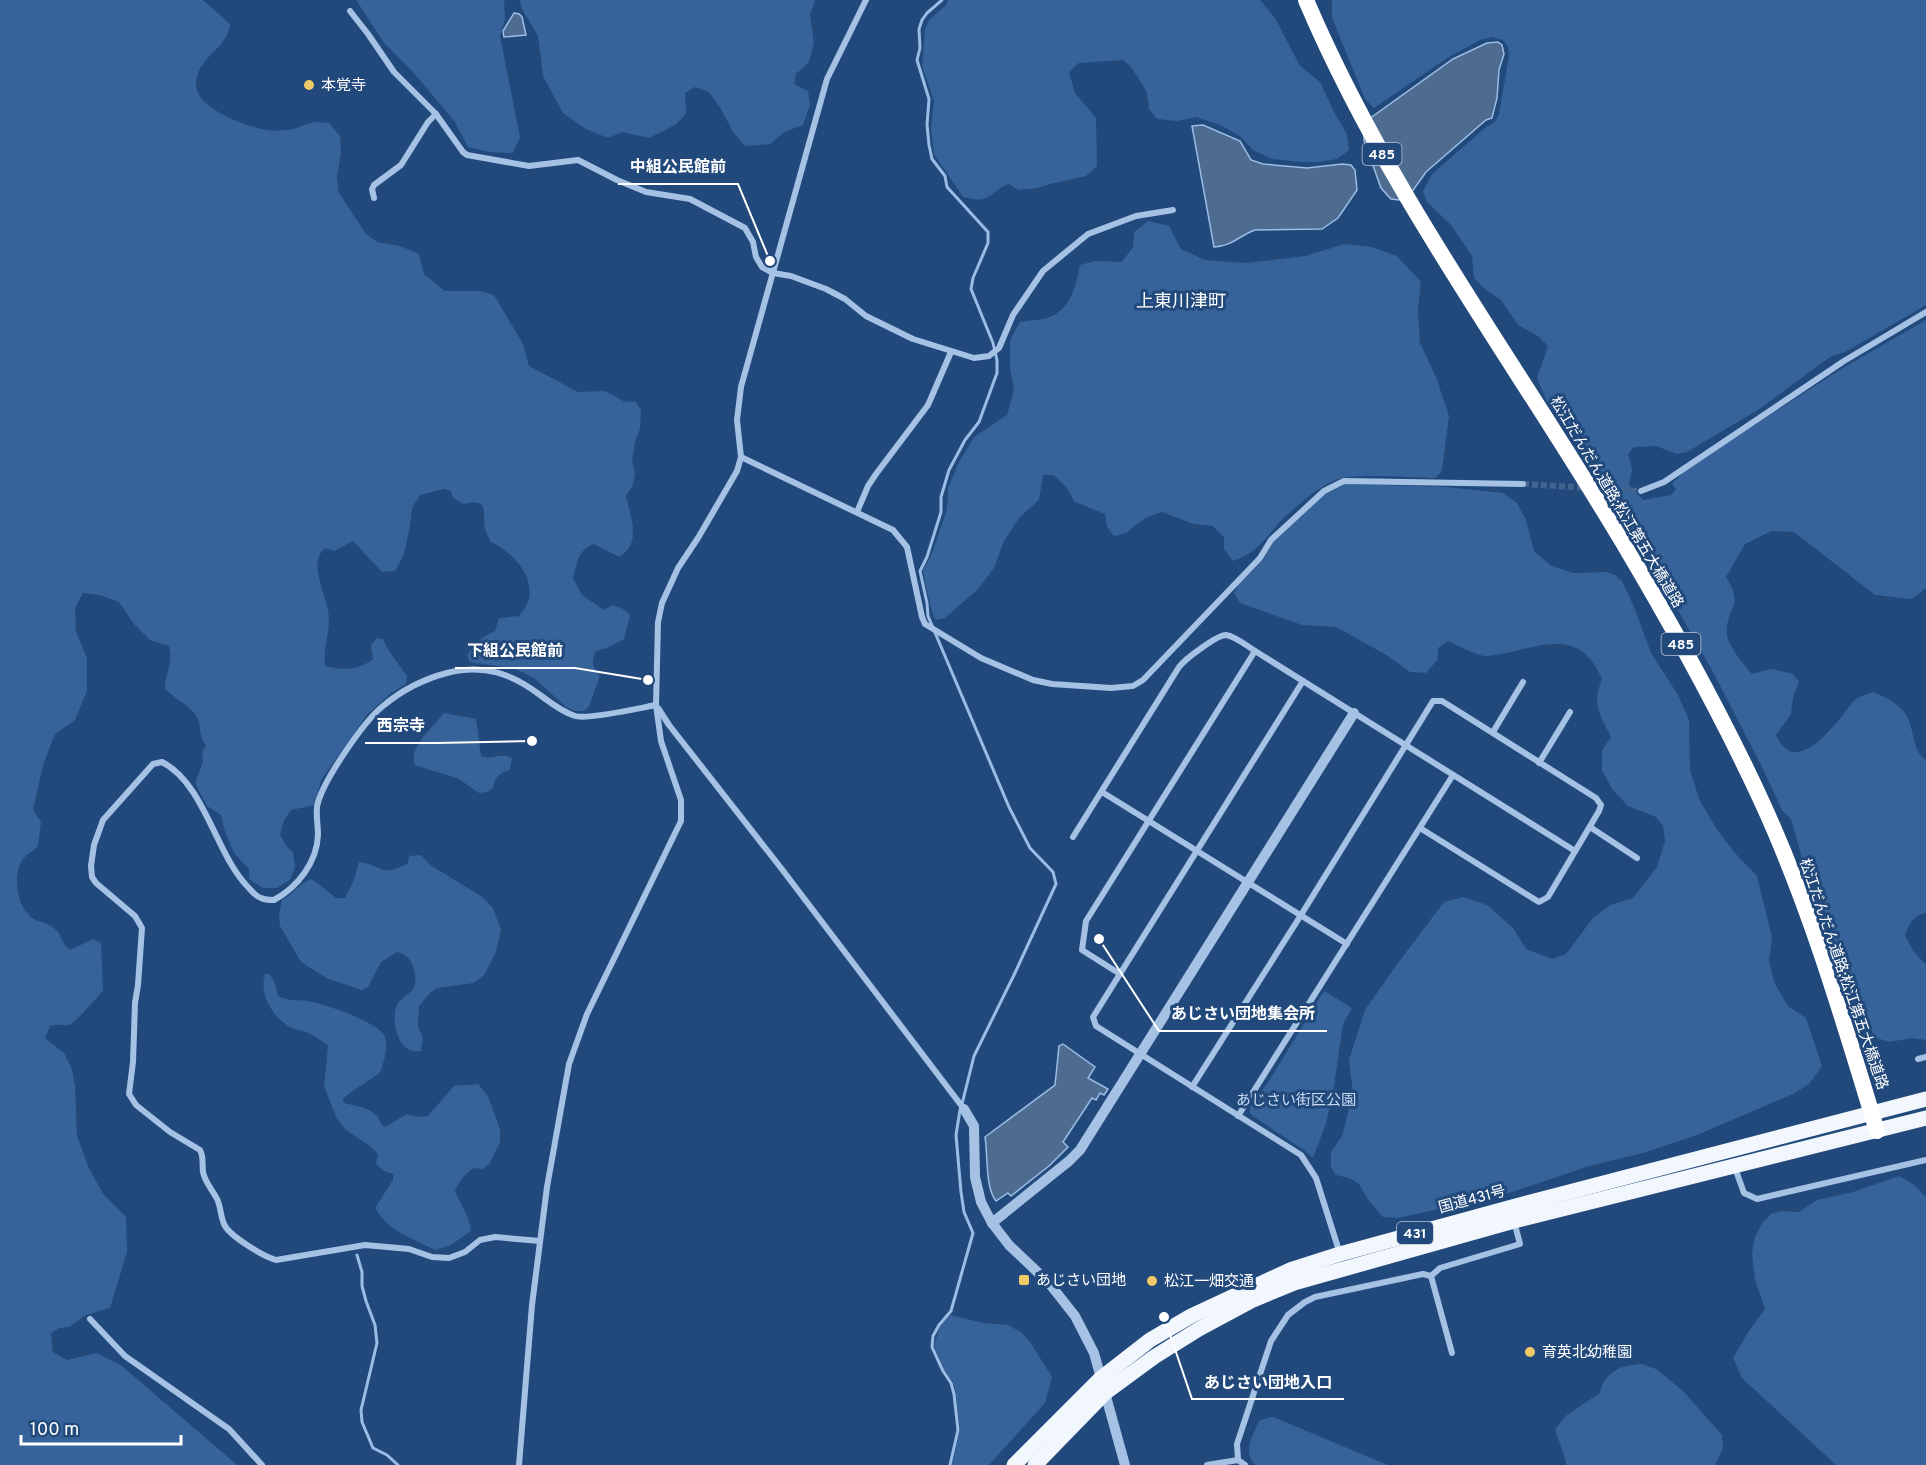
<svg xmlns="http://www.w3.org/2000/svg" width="1926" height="1465" font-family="Overpass,'Noto Sans JP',sans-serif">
  <rect width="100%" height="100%" fill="#22497b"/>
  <!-- green -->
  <g fill="#366399">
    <path d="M0,0h203l27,24c-3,26 -31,31 -34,58 -3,24 42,41 62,46 8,3 19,3 27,2 11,0 21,-7 31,-8 4,0 9,1 13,1l11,13 1,16 -4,25 2,16 27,41 11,8 23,4 19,8 5,20 21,17h35l14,4 29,49 6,22 49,26 27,-1 20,11 10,-1 6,9 -1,19 -5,13 -3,19 3,12 -2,12 -7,11c5,22 16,48 -7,61l-25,-13c-17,7 -16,17 -21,34l9,17 22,15 9,-5 10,4 7,6 -6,24 -17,9 -11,3c-5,11 -4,15 4,24l-11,32 -5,4h-9l-9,-4 -32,-29 -18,-9 -46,-7 -3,-7c8,-12 15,-19 28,-24l4,-13 20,-2c3,-5 9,-11 10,-17 5,-25 -18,-48 -38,-57 -2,-4 -5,-9 -6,-13 -3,-18 5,-31 -21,-25l-11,-6 -2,-7 -7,-2 -24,6 -8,13 -2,18 -6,28 -9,17 -13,1 -29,-31 -19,10 -9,-3c-19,16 4,50 4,71 0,17 -6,29 -4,47 17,4 33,5 48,-7l-2,-14 6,-7 6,1 6,12 18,25 -1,8 -15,9 -24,22 -46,65 -6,25 -24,5 -7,10 -4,15 7,12 6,5 2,15 -5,13 -13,8h-14l-14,-9v-10l-15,-16 -9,-21 -4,-17 -14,-9 -12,-23 8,-21 -1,-9 4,-8c-9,-12 -3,-19 -11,-31 -8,-10 -21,-16 -30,-25 0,-19 9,-24 4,-43l-19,-6 -16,-16 -15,-22 -19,-7 -17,-2 -8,15 1,24 11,26v33l-12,29 -20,14 -12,31 -10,45 8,12 -3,24c-5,5 -14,10 -17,16 -8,16 -4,41 8,53 6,7 18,7 25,13 8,6 8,17 16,22l23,-11 8,4 2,47c-5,7 -28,33 -34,35 -7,1 -12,-2 -19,1l-5,12 19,15 8,16 3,18 2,49 12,32 14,26 23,23 1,35 -17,56 -24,7 -17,12 -10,1 -8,5 2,19 14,8 30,-7 25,13 115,99h-237z"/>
    <polygon points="356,0 504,0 505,19 500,36 520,137 513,153 489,152 468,147 455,122 413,72 384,43"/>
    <polygon points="520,0 815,0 810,15 814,43 809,62 796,74 794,84 808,91 810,105 803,125 784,132 770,144 745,146 733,132 721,109 709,92 695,87 685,93 686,114 675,125 649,138 622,132 608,138 586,129 563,113 543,76 538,36 522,9"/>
    <path d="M948,0h312l15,18 25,48 20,16 15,32 12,20 2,16 -12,9 -18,3h-18l-29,-3 -19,-9 -13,-14 -20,-11 -24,-8 -19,4 -20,-2 -8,-10 -2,-17 -16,-25 -8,-7 -44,3 -10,9 6,21 21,25 1,48 -11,10 -36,8 -12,4 -19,2 -10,-6c-12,4 -16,12 -26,15 -5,2 -14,-1 -20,-2l-29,-43 -3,-26 3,-27 -12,-35 3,-37 4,-9 17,-15z"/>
    <path d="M1332,0h594v305l-81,47 -15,5 -72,53 -71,42 -10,2 -21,-8 -22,1 -6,7 4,15 -3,16 14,15 28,-5 5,-6 -4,-5 11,-12 158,-103 85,-49v268l-14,11 -37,-4 -81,-63 -23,-1 -26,13 -19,33c20,30 -2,33 1,58 1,11 18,31 25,39l19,-5 22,5 6,8 -6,15 -2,17 -15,21c18,40 50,0 67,-20 4,-5 8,-12 12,-15 5,-4 13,-6 18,-8 12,5 23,10 32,21 10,14 6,37 21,47v153c-12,1 -18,13 -21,23l9,16 12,13v75l-14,-2 -23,4 -15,-5 -11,-33 -18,-35 -16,-39 -9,-26 1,-12 -2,-7 -6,-5 -9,-15 -13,-46 -9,-9 -20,-43 -50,-97 -69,-121 -32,-46 -18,-40 -44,-57 -12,-28 11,-32 -10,-10 -20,-11 -17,-25 -16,-11 -11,-11 -2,-22 -21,-31 -24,-23 -4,-11 9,-17 54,-47 9,-5 4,-8 10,-58 -1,-9 -5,-7 -11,-3 -12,3 -33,18 -73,50 -9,-9 -33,-81z"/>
    <path d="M1148,221l21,5 12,23 24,11 41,3 59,-7 40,-12 27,3 25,9 24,26 -3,28 2,33 16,34 13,39 -7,55 -7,7c-22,0 -79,-5 -97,1 -19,7 -38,24 -53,38 -18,17 -26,36 -52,44l-9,-12v-12l-11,-11 -20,-2 -31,-12 -17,6 -19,15 -12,3 -7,-9 -2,-13 -30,-12 -9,-15 -12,-12h-11l-4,25 -20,18 -15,23 -10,27 -16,21 -33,29 -9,2c-5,-6 -11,-39 -13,-50l8,-14 16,-47 1,-21 11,-26 15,-25 33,-22 7,-25 -4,-23v-27l10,-18c10,-2 25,-2 34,-7 18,-10 22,-31 26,-50l15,-4 27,1 11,-15 1,-15z"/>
    <path d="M1347,484l99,3 57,6 14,10 9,17 8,31 16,14 23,8 33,-1 9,3 7,6 12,26 17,46 27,42 11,25 1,51 10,30 16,27 18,24 23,24 15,61 -3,24 5,21 14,24 18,12 16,48 -13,18 -16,10 -96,41 -54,18 -54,13 -83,28 -108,24 -15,-1 -14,-16 -10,-17 -10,-6 -13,-3 -5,-8v-15l11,-16 11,-43 -4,-33 16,-50 30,-43 49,-65 19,-5 24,8 26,23 13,21 26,10 14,-5 27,-36 17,-13 23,-7 24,-31 8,-26 -2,-15 -7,-9 -28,-11 -16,-17 -10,-19v-20l9,-13c-12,-24 -19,-33 -9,-58 -25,-59 -69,-27 -115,-23 -8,1 -30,-11 -39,-15l-10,7v11l-12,14 -16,-1 -22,-16 -52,-29 -34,-2 -62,-22 -6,-10 5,-9 24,-24 11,-19 51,-47z"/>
    <path d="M444,713l32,6 5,37c10,5 20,-4 31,2l-2,12c-25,6 -6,21 -31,23l-20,-14 -44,-14c-7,-19 19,-38 29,-52z"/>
    <path d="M421,855l9,10 51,31 12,12 8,22 -5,22 -12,23 -10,8 -37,5 -8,6 -10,12 -1,21 5,11 -2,13c-22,4 -30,-27 -25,-44 3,-8 11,-11 16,-17 7,-8 2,-28 -6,-34 -2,-2 -6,-3 -9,-4l-16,10 -13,25 -6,3 -34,-11 -27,-17 -21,-36 -1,-11 3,-15c12,-6 18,-18 30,-21l24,19h9l9,-18 5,-18c25,4 22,16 49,1l1,-7z"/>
    <path d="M265,974h4c5,6 8,12 8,21 10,7 19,4 31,6 17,3 67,20 76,34 5,8 0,29 -4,37 -2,4 -30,19 -37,27l1,4c11,3 25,4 33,13 4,5 2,8 8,11l22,-13 10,3 11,-1 26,-30 24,-2 10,12 12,33v14l-11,21 -6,5 -10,-1 -11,10 -7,12c5,14 15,27 16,41l-20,14 -16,5c-23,-12 -46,-18 -60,-42l18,-28v-6l-9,-3 -8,-7 2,-10 -7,-7 -25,-17 -9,-11 -13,-33 4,-40c-6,-5 -13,-10 -20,-13 -6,-3 -13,-3 -18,-6 -18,-10 -31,-33 -25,-53z"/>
    <polygon points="1324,991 1352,1008 1343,1024 1333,1093 1326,1123 1313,1158 1305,1151 1250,1114 1250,1107 1269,1081"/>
    <polygon points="1899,1176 1913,1184 1926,1197 1926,1465 1836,1465 1742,1378 1733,1358 1749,1331 1765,1309 1755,1280 1752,1253 1755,1237 1763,1222 1771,1214 1782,1211 1799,1212 1817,1200 1853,1192"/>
    <polygon points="950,1315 983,1323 1008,1325 1021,1332 1030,1342 1052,1377 1045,1403 989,1465 952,1465 960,1429 955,1390 953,1382 944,1370 934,1346 940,1326"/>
    <path d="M1642,1364l14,5 27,22 39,44 1,14 -8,16h-149c-1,-12 -8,-24 -11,-36l12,-14 33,-22c5,-22 21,-28 42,-29z"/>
    <path d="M1270,1417h3l115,48h-133c-13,-13 -2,-30 4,-44z"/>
  </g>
  <!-- water -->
  <g fill="#4e6b90" stroke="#99bde6" stroke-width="1.5">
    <polygon points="514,13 519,14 522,17 526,35 504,37 503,31"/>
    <polygon points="1498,42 1502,45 1504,54 1499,70 1497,98 1492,118 1486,120 1426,172 1409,196 1399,200 1391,199 1381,188 1364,140 1364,130 1369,119 1453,59 1487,43"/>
    <path d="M1203,125l37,16 11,19 12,4 44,4 35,-4 9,1 4,5 2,20 -19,28 -16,11 -67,1c-16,6 -23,16 -41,17l-22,-121z"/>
    <path d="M1063,1044l32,23 -7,11 20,11 -4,6 -4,-2 -4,7 -4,-2 -29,44 5,5 -19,19 -38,30 -3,-3 -12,8c-11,-13 -8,-47 -11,-64l70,-52 4,-39z"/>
  </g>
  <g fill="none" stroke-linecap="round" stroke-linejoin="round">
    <!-- stream -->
    <g stroke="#99bde6" stroke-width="3">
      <polyline points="942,0 927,13 922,20 919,29 920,48 917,60 929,99 927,125 929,145 932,159 945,176 947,187 988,232 988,243 973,278 971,289 993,343 997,360 997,373 979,422 965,440 949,470 941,497 941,512 927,557 920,571 927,603 928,616 1009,807 1030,848 1053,872 1056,884 1014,975 974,1056 962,1104"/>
      <polyline points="357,1255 362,1272 362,1286 366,1301 375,1325 377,1343 361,1410 362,1422 373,1448 387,1455 398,1465"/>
      <polyline points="950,1465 958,1430 954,1394 951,1383 943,1371 932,1347 933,1336 939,1325 951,1311 973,1233 964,1212 961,1192 956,1135 960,1110"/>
    </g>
    <!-- minor-tunnel -->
    <polyline stroke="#43648f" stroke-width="6" stroke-dasharray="6 3" stroke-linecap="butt" points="1523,484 1641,491"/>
    <!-- minor -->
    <g stroke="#a5c2e5" stroke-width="6">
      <polyline points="350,11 368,34 394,72 436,114 463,152 467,155 529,166 578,160 617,180 646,192 690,199 745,228 753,242 756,257 762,267 773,273 791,276 826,289 845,299 866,316 913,339 974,358 989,356 999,348 1013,315 1043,271 1088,234 1136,216 1173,210"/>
      <polyline points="374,198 372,189 374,185 401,165 428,122 436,114"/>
      <polyline points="741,457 893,530 907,547 922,617 925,624 981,658 1033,680 1052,684 1111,688 1133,686 1143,680 1260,558 1271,540 1324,491 1344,481 1523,484"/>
      <polyline points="1641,491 1664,482 1844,361 1926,312"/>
      <polyline points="857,512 868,486 876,474 928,405 951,352"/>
      <polyline points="1303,681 1093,1017 1096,1026 1301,1155 1316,1178 1340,1254"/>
      <polyline points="658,708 669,725 781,868 964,1109"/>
      <polyline points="1493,732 1523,682"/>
      <polyline points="1539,763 1570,712"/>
      <polyline points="1102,792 1347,944"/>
      <polyline points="1590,827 1637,858"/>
      <path d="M1073,837l106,-170c6,-8 38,-32 47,-32 9,1 21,11 29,16l320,200"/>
      <polyline points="1120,974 1082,950 1086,921 1255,651"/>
      <polyline points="1918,1059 1926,1057"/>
      <polyline points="1192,1087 1301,915 1433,701 1442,701 1596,798 1601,805 1599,811 1548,897 1539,902 1420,828"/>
      <polyline points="1238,1116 1453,775"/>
      <polyline points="1735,1168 1744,1193 1757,1199 1926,1160"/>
      <path d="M540,1241l-45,-4 -15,3 -15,12 -16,6 -17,-1 -23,-8 -44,-4 -89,15c-13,-4 -47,-24 -52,-36 -4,-9 -3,-19 -8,-27 -5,-9 -11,-15 -13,-25 -1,-8 1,-15 -3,-22l-30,-18 -34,-27 -7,-11 4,-32 2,-59 3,-18 4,-57 -7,-12 -39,-33 -4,-6 -1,-11 3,-21 9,-25 50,-56 9,-2c42,21 54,92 85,124 4,4 8,10 14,12 4,2 9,2 13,2 24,-13 43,-38 44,-65 0,-9 -2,-19 -1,-28 4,-24 47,-86 66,-101 19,-16 41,-27 64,-33 37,-9 64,0 93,22 11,8 22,17 35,21 12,4 65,-8 81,-11"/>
      <polyline points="90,1319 125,1356 229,1429 262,1465"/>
      <polyline points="1452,1353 1431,1276 1440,1268 1520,1244 1514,1221"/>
      <polyline points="1238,1460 1237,1444 1271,1341 1288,1315 1305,1302 1315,1297 1423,1274 1431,1276"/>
      <polyline points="519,1465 532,1305 547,1187 569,1064 587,1014 681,821 681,800 661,741 656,705 658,622 662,603 678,568 698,538 737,471 741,457 737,420 741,387 827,79 866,0"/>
      <polyline points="1207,1465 1238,1460 1245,1465"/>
    </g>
    <!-- tertiary -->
    <g stroke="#a5c2e5" stroke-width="10">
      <polyline points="964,1109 974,1126 975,1177 981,1202 992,1223 1009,1245 1049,1283 1075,1316 1094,1353 1125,1465"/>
      <polyline points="992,1223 1069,1161 1080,1150 1354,713"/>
    </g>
    <!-- trunk -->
    <g stroke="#f2f7fe" stroke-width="15">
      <polyline points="1014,1465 1100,1379 1150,1340 1191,1316 1290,1270 1340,1254 1512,1207 1926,1099"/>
      <polyline points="1035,1465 1105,1393 1154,1357 1199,1329 1253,1300 1294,1283 1514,1221 1926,1118"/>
    </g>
    <!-- motorway -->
    <path stroke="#fff" stroke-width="16" d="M1306,0c82,193 209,361 316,541 50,84 98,170 139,259 49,106 82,219 116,331"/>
  </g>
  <!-- markers -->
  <g fill="#f0c968" stroke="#22497b" stroke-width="2">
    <circle cx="309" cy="85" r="6"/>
    <rect x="1018" y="1274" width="12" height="12" rx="3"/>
    <circle cx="1152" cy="1281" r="6"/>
    <circle cx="1530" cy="1352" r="6"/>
  </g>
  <g text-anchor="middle" stroke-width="6" stroke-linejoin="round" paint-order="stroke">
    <!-- shield labels -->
    <g fill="#22497b" stroke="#bdc8d7" stroke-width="1.5">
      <rect x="1362.5" y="143" width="39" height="22" rx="4.5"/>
      <rect x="1661.5" y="633" width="39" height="22" rx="4.5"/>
      <rect x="1397" y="1222" width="36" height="22" rx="4.5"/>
    </g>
    <g font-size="14" font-weight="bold" fill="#fff">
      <text x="1382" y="159">485</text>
      <text x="1681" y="649">485</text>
      <text x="1415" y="1238">431</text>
    </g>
    <!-- poi labels -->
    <g font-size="15" fill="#fff" stroke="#22497b" text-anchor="start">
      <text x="321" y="90">本覚寺</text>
      <text x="1036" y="1285">あじさい団地</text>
      <text x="1164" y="1286">松江一畑交通</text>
      <text x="1542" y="1357">育英北幼稚園</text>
    </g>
    <!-- street labels -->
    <g font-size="15" fill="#fff" stroke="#22497b">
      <text transform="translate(1617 502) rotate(59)" y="5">松江だんだん道路;松江第五大橋道路</text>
      <text transform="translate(1844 974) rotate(71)" y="5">松江だんだん道路;松江第五大橋道路</text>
      <text transform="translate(1472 1199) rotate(-15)" y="5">国道431号</text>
    </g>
    <!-- park labels -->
    <g font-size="15" fill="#c8dcf4" stroke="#22497b">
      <text x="1296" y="1105">あじさい街区公園</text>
    </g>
    <!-- quarter labels -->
    <g font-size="18" fill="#fff" stroke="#22497b">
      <text x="1181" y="307">上東川津町</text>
    </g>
  </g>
  <!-- callouts -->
  <path fill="none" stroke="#fff" stroke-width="2" d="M770 261L738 184H618M648 680L575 668H455M532 741L437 743H365M1099 939L1159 1031H1327M1164 1317L1192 1399H1344"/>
  <g fill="#fff" stroke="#22497b" stroke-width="2">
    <circle cx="770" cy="261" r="6"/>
    <circle cx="648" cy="680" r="6"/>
    <circle cx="532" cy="741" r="6"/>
    <circle cx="1099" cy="939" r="6"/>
    <circle cx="1164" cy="1317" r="6"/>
  </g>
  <g font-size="16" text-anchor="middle" font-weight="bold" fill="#fff" stroke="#22497b" stroke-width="6" stroke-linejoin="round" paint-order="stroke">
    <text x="678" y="172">中組公民館前</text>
    <text x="515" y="656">下組公民館前</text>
    <text x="401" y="731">西宗寺</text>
    <text x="1243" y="1019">あじさい団地集会所</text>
    <text x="1268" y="1388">あじさい団地入口</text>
  </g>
  <!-- scale -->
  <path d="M21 1435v9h160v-9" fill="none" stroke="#ffffff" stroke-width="3"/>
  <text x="30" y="1435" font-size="18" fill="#ffffff" stroke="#22497b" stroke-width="4.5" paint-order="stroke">100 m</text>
</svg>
